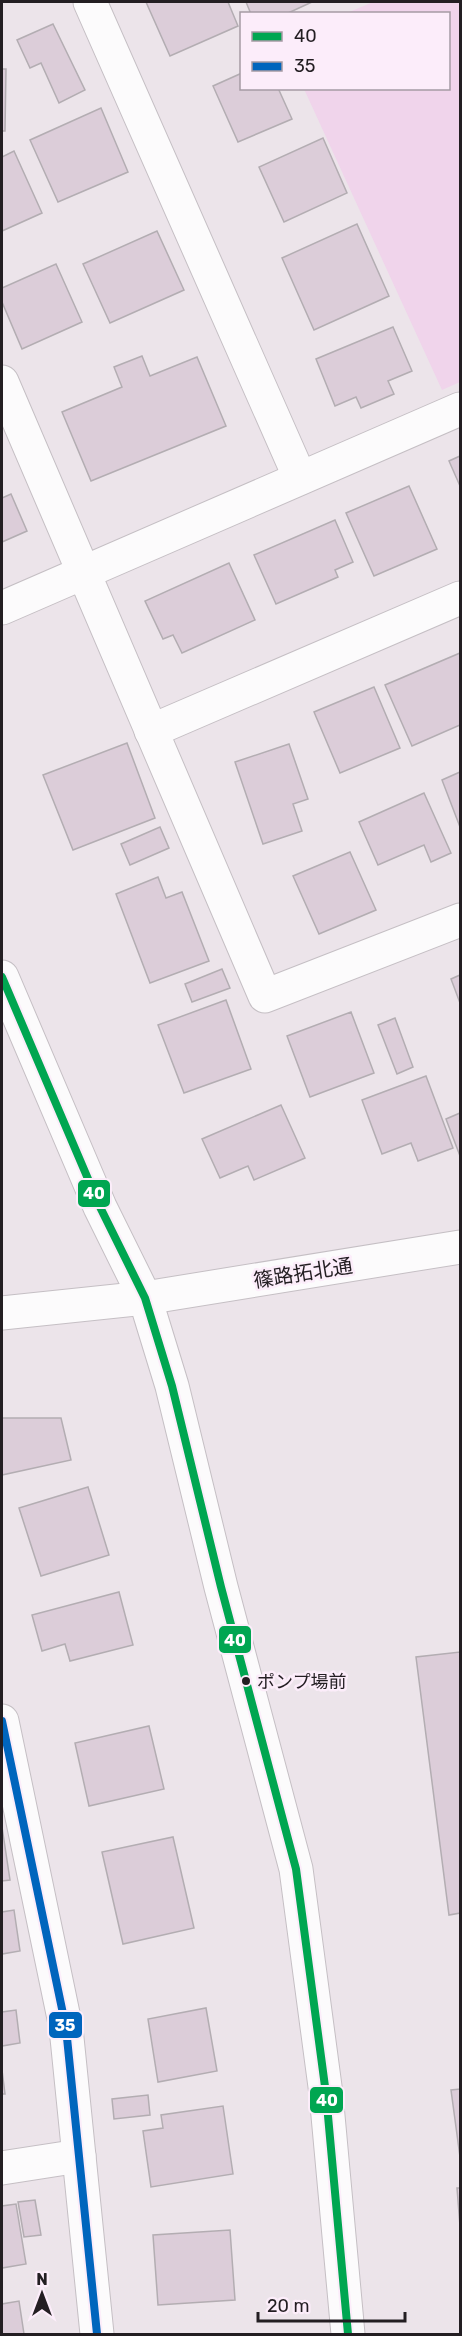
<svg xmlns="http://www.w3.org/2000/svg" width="462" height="2336" font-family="Rubik,'Noto Sans JP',sans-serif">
  <rect width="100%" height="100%" fill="#ece4ea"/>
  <!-- green -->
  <polygon fill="#f0d4eb" points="373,2 460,2 460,382 442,390 304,89 448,88 448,14 347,13"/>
  <!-- building -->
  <g fill="#dccdd9" stroke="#b3adb2" stroke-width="1.5">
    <polygon points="146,2 228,2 238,26 170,56"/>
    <polygon points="246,2 312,2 286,14 251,14"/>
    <polygon points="53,24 85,90 59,103 41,63 30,68 17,40"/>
    <polygon points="2,69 6,69 5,131 2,131"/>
    <polygon points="242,73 242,88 278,88 292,119 238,142 213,86"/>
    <polygon points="101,108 128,172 58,202 30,140"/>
    <polygon points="323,138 347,193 284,222 259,167"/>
    <polygon points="14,151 42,213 2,231 2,157"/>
    <polygon points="357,224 389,296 314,330 282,258"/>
    <polygon points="157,231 184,290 110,323 83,264"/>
    <polygon points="56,264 82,322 22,349 2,302 2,288"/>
    <polygon points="393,327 412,371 388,381 394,394 361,408 356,397 335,406 316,359"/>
    <polygon points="142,356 150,376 197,357 226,426 91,481 62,412 122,387 114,367"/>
    <polygon points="460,456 460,486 449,461"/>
    <polygon points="409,486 437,549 374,576 346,513"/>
    <polygon points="11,494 27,531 2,542 2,498"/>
    <polygon points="335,520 353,562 335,570 338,577 276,604 254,555"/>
    <polygon points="229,563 255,620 182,653 173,635 163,639 145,601"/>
    <polygon points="460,653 460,725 412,746 385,685"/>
    <polygon points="374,687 400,748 340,773 314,712"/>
    <polygon points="127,743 155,818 73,850 43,775"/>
    <polygon points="289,744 308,799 293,804 302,831 263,844 235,762"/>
    <polygon points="460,772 460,827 442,780"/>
    <polygon points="424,793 451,853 431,862 424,845 378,865 359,822"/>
    <polygon points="160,827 169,848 130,865 121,844"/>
    <polygon points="350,852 376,910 319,934 293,876"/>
    <polygon points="158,877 166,898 182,892 209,961 150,983 116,894"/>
    <polygon points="222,969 230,988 192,1002 185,984"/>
    <polygon points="460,975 460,1003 451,979"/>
    <polygon points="226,1000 251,1069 184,1093 158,1025"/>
    <polygon points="351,1012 374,1073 310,1097 287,1036"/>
    <polygon points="395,1018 413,1067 397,1074 378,1025"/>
    <polygon points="426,1076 453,1148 418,1161 411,1143 382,1154 362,1100"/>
    <polygon points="281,1105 305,1158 254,1180 248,1166 220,1178 202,1139"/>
    <polygon points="460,1113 460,1156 446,1119"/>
    <polygon points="2,1418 61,1418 71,1460 2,1475"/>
    <polygon points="88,1487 109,1555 41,1576 19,1508"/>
    <polygon points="119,1592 133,1645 70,1661 65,1644 42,1651 32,1615"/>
    <polygon points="460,1652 460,1913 449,1915 416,1657"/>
    <polygon points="149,1726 164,1789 89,1806 75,1743"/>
    <polygon points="2,1827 10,1880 2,1881"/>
    <polygon points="173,1837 194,1928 123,1944 102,1852"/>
    <polygon points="14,1910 20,1951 2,1954 2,1912"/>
    <polygon points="206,2008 217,2071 158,2082 148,2019"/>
    <polygon points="16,2010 20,2043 2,2046 2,2012"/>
    <polygon points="2,2070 5,2094 2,2094"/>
    <polygon points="460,2089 460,2157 451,2090"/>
    <polygon points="148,2095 150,2115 114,2119 112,2099"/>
    <polygon points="223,2106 233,2174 151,2187 143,2131 163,2128 161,2115"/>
    <polygon points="457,2188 460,2188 460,2226"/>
    <polygon points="35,2200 41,2235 24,2237 18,2202"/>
    <polygon points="16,2204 26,2264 2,2268 2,2206"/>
    <polygon points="230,2230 235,2300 158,2305 153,2235"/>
    <polygon points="19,2301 24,2334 2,2334 2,2304"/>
  </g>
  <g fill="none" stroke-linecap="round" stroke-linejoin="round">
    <defs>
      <g id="street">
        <polyline points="90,2 300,478"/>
        <polyline points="2,382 265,996 460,920"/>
        <polyline points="2,608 460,409"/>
        <polyline points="151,731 460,598"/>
        <polyline points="2,1313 145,1298"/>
        <polyline points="2,1721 66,2028 97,2334"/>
        <polyline points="2,2168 79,2156"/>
      </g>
      <g id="secondary">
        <polyline points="2,977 100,1207 145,1298 172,1386 221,1587 296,1869 326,2094 348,2334"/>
        <polyline points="145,1298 460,1247"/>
      </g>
    </defs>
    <!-- street casing -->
    <use href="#street" stroke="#c5bfc4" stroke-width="35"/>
    <!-- secondary casing -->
    <use href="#secondary" stroke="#c5bfc4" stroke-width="35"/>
    <!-- street -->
    <use href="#street" stroke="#fcfbfc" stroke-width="33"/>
    <!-- secondary -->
    <use href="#secondary" stroke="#fcfbfc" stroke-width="33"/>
    <defs>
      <polyline id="bus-1" points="2,977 100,1207 145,1298 172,1386 221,1587 296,1869 326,2094 348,2334"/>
      <polyline id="bus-2" points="2,1721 66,2028 97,2334"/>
    </defs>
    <!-- bus-1 casing -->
    <use href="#bus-1" stroke="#fcedfa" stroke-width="12"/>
    <!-- bus-2 casing -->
    <use href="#bus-2" stroke="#fcedfa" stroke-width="12"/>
    <!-- bus-1 -->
    <use href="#bus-1" stroke="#00a651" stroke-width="8"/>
    <!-- bus-2 -->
    <use href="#bus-2" stroke="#0065bd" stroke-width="8"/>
  </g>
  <!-- markers -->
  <circle fill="#231e22" stroke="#fcedfa" stroke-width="2" cx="246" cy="1681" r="5"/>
  <g text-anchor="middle" stroke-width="5" stroke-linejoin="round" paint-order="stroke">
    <!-- bus labels -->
    <g font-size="18" fill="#231e22" stroke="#fcedfa" text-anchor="start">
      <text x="257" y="1688">ポンプ場前</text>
    </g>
    <!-- street labels -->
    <g font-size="20" fill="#231e22" stroke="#fcedfa">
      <text transform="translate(303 1273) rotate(-9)" y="7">篠路拓北通</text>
    </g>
  </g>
  <g stroke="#fcedfa" stroke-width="2">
    <rect x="77" y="1179" width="34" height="29" rx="6" fill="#00a651"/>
    <rect x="218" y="1625" width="34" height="29" rx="6" fill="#00a651"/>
    <rect x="48" y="2011" width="35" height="28" rx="6" fill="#0065bd"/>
    <rect x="309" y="2086" width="35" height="28" rx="6" fill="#00a651"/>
  </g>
  <g font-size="16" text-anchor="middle" font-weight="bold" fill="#fff">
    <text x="94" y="1199">40</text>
    <text x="235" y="1646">40</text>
    <text x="65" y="2031">35</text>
    <text x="327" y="2106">40</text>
  </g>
  <!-- border -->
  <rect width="462" height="2336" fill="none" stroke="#231e22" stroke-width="6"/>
  <!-- legend -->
  <rect x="240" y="12" width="210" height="78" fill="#fcedfa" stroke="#a59aa4" stroke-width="1.5"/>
  <rect x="252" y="32" width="30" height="9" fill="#00a651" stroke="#a59aa4" stroke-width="1.5"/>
  <text x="294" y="42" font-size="18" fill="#231e22">40</text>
  <rect x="252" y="62" width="30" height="9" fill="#0065bd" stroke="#a59aa4" stroke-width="1.5"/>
  <text x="294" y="72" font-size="18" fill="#231e22">35</text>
  <!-- north arrow -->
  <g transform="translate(42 2294)" stroke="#fcedfa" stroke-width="4.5" paint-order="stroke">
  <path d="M0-4.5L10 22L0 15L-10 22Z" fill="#231e22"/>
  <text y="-9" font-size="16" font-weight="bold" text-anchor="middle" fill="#231e22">N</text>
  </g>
  <!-- scale -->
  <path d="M258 2312v9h147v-9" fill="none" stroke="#231e22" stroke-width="3"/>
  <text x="267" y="2312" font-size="18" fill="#231e22" stroke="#fcedfa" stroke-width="4.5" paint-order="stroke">20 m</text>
</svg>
